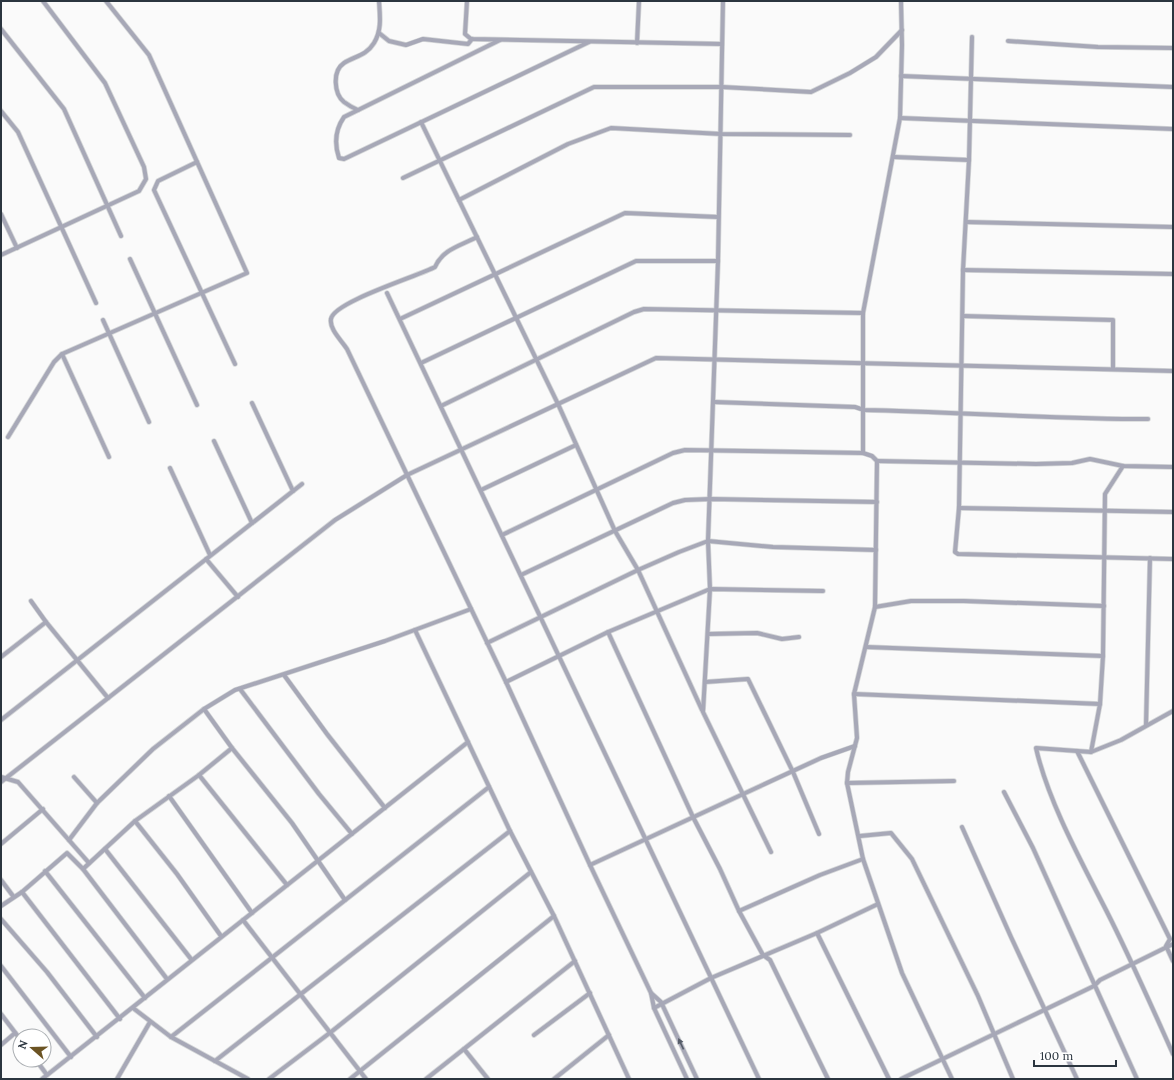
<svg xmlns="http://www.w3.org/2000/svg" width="1174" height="1080" font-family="Lora,serif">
  <rect width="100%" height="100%" fill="#fafafa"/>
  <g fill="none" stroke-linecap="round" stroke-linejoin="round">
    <defs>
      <g id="street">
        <polyline points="467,1 465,34 471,39 722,44"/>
        <polyline points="723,1 718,261 708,541 710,589 703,712 771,852"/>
        <polyline points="901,1 902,45 900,118 863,313 863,453 872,456 877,461 875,607 854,694 857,738 848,772 847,783 863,859 902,973 952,1079"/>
        <polyline points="1,29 64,109 121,236"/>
        <polyline points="379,33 389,41 406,45 423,39 468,44 472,39"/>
        <polyline points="972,37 969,160 963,270 959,508 955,552 958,554 1173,559"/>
        <path d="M500,40l-156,77c-9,13 -10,26 -5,41l5,1 245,-117"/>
        <polyline points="1008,41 1098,47 1173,48"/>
        <polyline points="637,43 639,1"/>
        <polyline points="901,76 1173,87"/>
        <path d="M358,110c-5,-2 -10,-5 -14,-8 -10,-8 -12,-31 0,-39 11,-7 22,-7 30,-20 8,-13 6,-27 5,-42"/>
        <polyline points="1,111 18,132 96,303"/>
        <polyline points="900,118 1173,129"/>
        <polyline points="421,122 558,404 615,531 638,570 702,710"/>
        <polyline points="894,157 969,160"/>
        <polyline points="197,162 158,181 154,190 235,364"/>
        <polyline points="403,178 594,87 722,87 811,92 850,73 876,57 902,30"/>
        <polyline points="459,200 568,144 611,128 721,134 850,135"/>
        <polyline points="1,214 17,248"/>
        <polyline points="966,222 1173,227"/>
        <path d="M477,237c-17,9 -34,12 -42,30 -17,9 -102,35 -104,52 -2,10 11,22 16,30l159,333 84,183 61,128 3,15 33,71"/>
        <polyline points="1,255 139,191 146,179 144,167 105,83 43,1"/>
        <polyline points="130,259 197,405"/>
        <polyline points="963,270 1173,274"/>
        <polyline points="387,293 759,1079"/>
        <polyline points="963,316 1113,320 1113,368"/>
        <polyline points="400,319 625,213 718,217"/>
        <polyline points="103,320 149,422"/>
        <polyline points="62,354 109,457"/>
        <polyline points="421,363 636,261 718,261"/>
        <path d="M714,402l141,5 9,3c94,2 189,9 284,9"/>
        <polyline points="252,403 293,491"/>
        <polyline points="441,406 634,312 644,309 863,313"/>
        <polyline points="8,437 54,362 62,354 247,273 149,55 106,1"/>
        <polyline points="214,441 252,523"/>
        <polyline points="877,461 1036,464 1072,463 1090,459 1123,466 1173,467"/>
        <polyline points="170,468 210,555"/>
        <polyline points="481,490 576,445"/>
        <polyline points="959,508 1173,512"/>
        <polyline points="502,535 673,453 685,450 863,453"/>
        <polyline points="206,559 238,597"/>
        <polyline points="521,575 673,503 685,500 711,499 877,502"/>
        <polyline points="31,601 46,622 108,698"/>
        <polyline points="875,607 911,601 964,601 1104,606"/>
        <polyline points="415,630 510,831 554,916 629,1079"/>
        <polyline points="608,632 693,817 720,869 739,911 763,955 770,960 828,1079"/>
        <polyline points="708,634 757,633 782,639 799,637"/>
        <polyline points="487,643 638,570 679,552 708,541 773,547 876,550"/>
        <polyline points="866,647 1103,656"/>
        <polyline points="1,657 46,622"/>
        <polyline points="284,675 327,734 385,808"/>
        <polyline points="506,682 608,632 710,589 823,591"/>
        <polyline points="705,682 748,679 793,772 819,834"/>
        <polyline points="240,689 319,794 352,834"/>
        <polyline points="854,694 1100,704"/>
        <polyline points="204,709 232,748 292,823 345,900"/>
        <path d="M1173,711l-52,29 -30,12 -55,-4c12,53 45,113 70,162 24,47 45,95 67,144"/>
        <polyline points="1,720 302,484"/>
        <polyline points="1146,725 1150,558"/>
        <polyline points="1077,751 1170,939 1166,946 1173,961"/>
        <polyline points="1091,752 1100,704 1103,656 1105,494 1123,466"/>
        <polyline points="199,775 287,885"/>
        <polyline points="1,777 18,782 89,863"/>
        <polyline points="74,777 97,803"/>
        <polyline points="1,782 335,520 407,475 656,358 1173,371"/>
        <polyline points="847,783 954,781"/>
        <polyline points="1004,792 1033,848 1137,1079"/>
        <polyline points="169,796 252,913"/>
        <polyline points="135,821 177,874 221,936"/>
        <polyline points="962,827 1011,937 1077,1079"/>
        <polyline points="860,836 891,833 912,859 978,996 1013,1079"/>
        <polyline points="69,840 97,803 153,749 204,709 235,690 385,641 471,609"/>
        <polyline points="1,844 43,809"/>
        <polyline points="105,849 191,959"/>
        <polyline points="590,865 821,758 855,746"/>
        <polyline points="83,869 135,821 199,775 232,748"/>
        <polyline points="45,871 145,998"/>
        <polyline points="1,880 13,896"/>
        <polyline points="22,892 120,1019"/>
        <polyline points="1,906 22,892 67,853 83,869 167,979"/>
        <polyline points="739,911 820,875 863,859"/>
        <polyline points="1,919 47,972 97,1037"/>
        <polyline points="243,920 366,1079"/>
        <polyline points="817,933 889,1079"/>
        <polyline points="1,966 71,1057"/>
        <polyline points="651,993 661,1002 697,1079"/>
        <polyline points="133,1008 171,1037 248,1079"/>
        <polyline points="654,1008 711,978 817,933 878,904"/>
        <polyline points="1,1014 20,1039"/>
        <polyline points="534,1035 590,993"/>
        <polyline points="171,1037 489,787"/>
        <polyline points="1,1045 15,1033"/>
        <polyline points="464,1049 488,1079"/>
        <polyline points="36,1060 47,1075"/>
        <polyline points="215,1061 510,831"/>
        <polyline points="42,1079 468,742"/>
        <polyline points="117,1079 150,1022"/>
        <polyline points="269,1079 331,1032 531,872"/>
        <polyline points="350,1079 554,916"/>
        <polyline points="426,1079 575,961"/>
        <polyline points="554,1079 609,1035"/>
        <polyline points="901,1079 1094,986 1100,980 1173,944"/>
      </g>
    </defs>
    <!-- street casing -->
    <use href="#street" stroke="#d5d7d8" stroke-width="5.5"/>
    <!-- street -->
    <use href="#street" stroke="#a7a8b7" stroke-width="4"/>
  </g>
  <!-- one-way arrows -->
  <defs><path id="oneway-solid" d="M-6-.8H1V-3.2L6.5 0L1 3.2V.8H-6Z"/></defs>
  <use fill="#565d69" href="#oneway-solid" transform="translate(681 1044) rotate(-115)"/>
  <!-- border -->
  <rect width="1174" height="1080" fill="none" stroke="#2b353f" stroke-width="4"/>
  <!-- north arrow -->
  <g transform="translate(32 1048) rotate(290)"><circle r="19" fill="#ffffff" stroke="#aaaeb2"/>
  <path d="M0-3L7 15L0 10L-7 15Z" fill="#6b5323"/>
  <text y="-6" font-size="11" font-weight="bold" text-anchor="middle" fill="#2b353f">N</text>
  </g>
  <!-- scale -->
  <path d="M1034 1060v6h82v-6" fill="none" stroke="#2b353f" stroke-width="2"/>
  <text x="1040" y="1060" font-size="12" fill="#2b353f" stroke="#ffffff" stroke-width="3" paint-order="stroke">100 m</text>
</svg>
